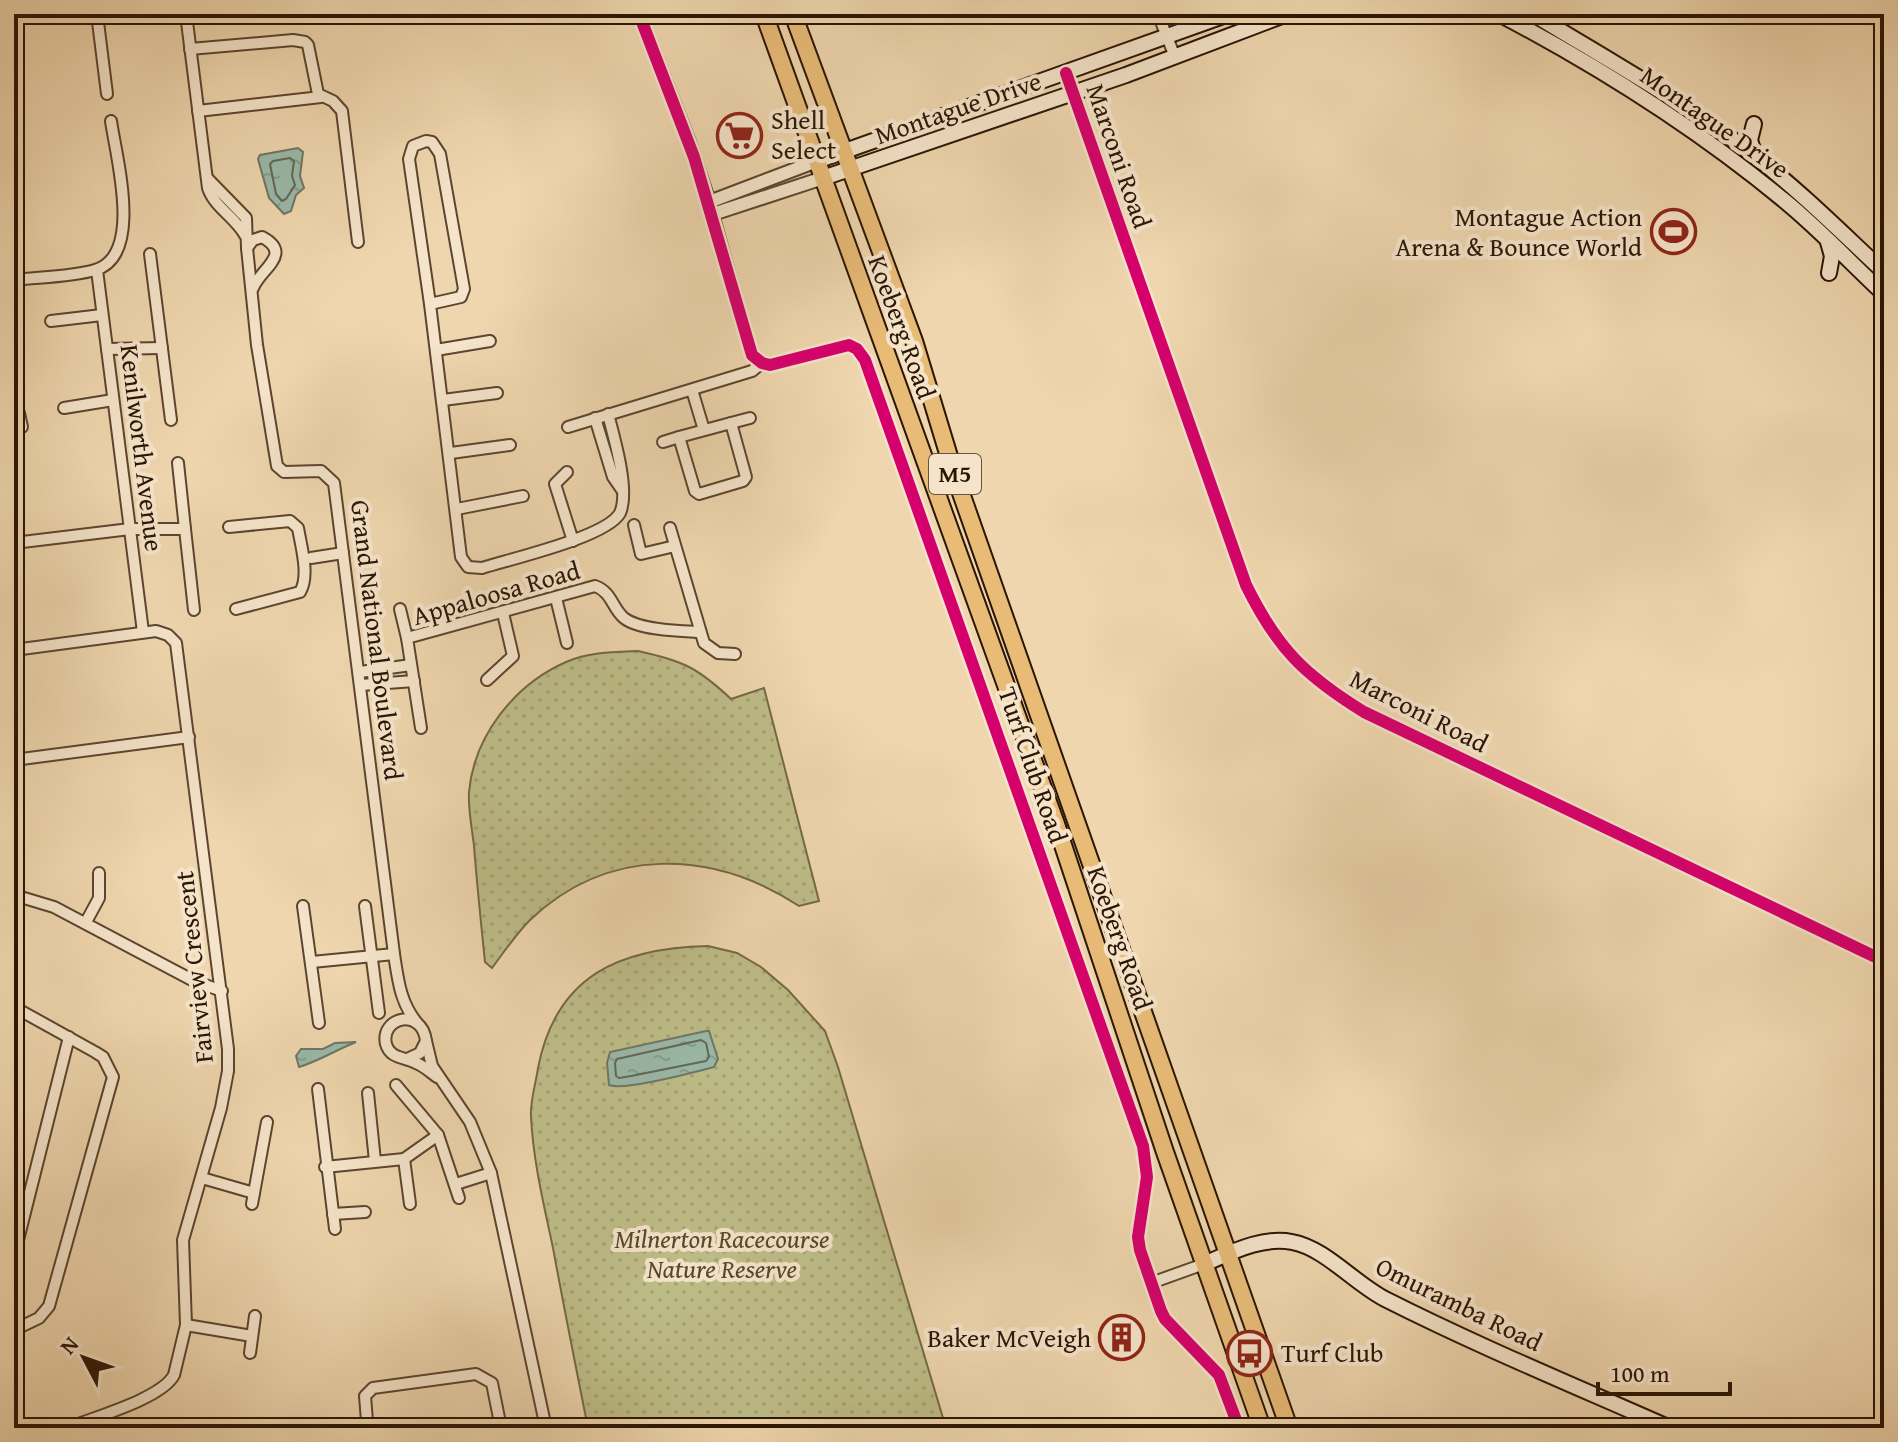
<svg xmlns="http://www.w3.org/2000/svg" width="1898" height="1442" font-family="'Gentium Book Plus',serif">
  <defs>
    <pattern id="park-dots" width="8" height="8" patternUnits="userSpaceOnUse" patternTransform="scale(2)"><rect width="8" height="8" fill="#bebd88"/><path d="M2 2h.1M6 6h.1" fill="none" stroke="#a3a274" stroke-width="1.8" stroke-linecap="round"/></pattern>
    <pattern id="water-ripples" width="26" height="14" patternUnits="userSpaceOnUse" patternTransform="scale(2)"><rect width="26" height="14" fill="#9ab9a9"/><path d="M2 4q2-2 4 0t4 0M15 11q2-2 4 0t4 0" fill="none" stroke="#859e90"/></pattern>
  </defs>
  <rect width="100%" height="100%" fill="#efd6ae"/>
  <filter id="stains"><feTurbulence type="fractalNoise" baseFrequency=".0025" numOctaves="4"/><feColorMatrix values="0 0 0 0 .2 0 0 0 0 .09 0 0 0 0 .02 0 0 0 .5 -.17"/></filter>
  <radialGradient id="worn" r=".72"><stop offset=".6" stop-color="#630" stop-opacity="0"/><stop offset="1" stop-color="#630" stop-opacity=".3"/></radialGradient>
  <!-- park -->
  <g fill="url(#park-dots)" stroke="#746946" stroke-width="2">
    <path d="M638,651c45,10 59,16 93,48l33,-11 55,213 -20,5c-87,-57 -191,-60 -269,14 -14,14 -26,32 -38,48l-7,-6c-4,-39 -8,-77 -11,-116 -2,-17 -6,-37 -5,-54 5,-56 45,-107 97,-130 23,-10 48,-10 72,-11z"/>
    <path d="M708,946l29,7 24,14 27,23 37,41 13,36 108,361h-358c-12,-60 -24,-120 -35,-180 -9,-43 -20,-87 -22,-132 -1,-15 5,-33 7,-48 18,-93 82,-120 170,-122z"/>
  </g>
  <!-- water -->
  <g fill="url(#water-ripples)" stroke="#6e7767" stroke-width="2">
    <polygon points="298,148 303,152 300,176 304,188 296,195 291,211 284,214 269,198 258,159 260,155"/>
    <path d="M706,1031h3l9,28 -4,8c-19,5 -90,24 -105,18l-2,-22 3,-11z"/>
    <path d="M356,1042c-20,8 -37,19 -57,25l-3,-11 5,-7h22l12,-6z"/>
  </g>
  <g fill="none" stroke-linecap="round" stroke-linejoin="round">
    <!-- shore -->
    <g stroke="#626757" stroke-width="2">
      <polygon points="290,158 294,161 292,176 295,185 286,199 282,201 276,194 270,164 273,161"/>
      <polygon points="701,1040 706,1043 709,1057 706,1061 631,1076 619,1078 616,1076 615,1063 617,1059"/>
    </g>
    <defs>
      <g id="minor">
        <polyline points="97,14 107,94"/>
        <path d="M186,14l22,174c6,19 27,29 37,47"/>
        <polyline points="1158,14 1175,57"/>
        <polyline points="190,49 293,40 305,42 308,45 318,94 333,101 342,111 358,242"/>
        <path d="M1066,73l180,512c31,63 58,90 118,127l520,249"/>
        <polyline points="198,111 321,97"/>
        <polygon points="426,141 432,142 440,154 464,289 461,297 430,304 409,159 413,146"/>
        <path d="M208,179l38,39 1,30 10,97 20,121 7,6 37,-1 13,12 60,471c4,26 6,48 23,69"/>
        <polyline points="713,214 752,355 762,363 770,365 849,345 857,349 865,360 1143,1146 1147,1177 1138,1237 1140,1250 1161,1311 1165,1319 1219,1375 1239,1428"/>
        <path d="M247,248l6,-8 9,-3c32,17 -2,32 -9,51"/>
        <polyline points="150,254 171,420"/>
        <polyline points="97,270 143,632"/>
        <path d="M14,280c26,-3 56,-3 81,-10 49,-14 21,-113 16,-149"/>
        <path d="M430,304l31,253 7,10 14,1c28,-9 125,-31 138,-55 10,-22 -6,-76 -12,-99"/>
        <polyline points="51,321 102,315"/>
        <polyline points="107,349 162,348"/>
        <polyline points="436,350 490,341"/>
        <polyline points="692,390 704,430"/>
        <polyline points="443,400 497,393"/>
        <polyline points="64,408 113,400"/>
        <polyline points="14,414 19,413 22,427"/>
        <polyline points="595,418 613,477 622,490"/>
        <polygon points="731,423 746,477 743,481 699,494 695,491 679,437"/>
        <polyline points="731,423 750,418"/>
        <polyline points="568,427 752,371 762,363"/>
        <polyline points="663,442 679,437"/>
        <polyline points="451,453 510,445"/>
        <polyline points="567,472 555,484 573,541"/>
        <polyline points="457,509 523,496"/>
        <polyline points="634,525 641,554 675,546"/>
        <path d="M229,527l61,-6 8,7c3,18 12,48 2,64l-64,17"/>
        <polyline points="670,528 704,643 718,653 735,654"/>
        <polyline points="185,529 194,610"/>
        <polyline points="14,543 130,529 185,529 178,463"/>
        <polyline points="311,558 343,553"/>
        <polyline points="556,598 567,643"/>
        <polyline points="400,609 407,638"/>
        <path d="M14,650l142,-19 12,4 8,8 52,406v22l-7,37 -38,132 3,85 -12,50c-13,24 -80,42 -106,53"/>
        <polyline points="360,672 411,665"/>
        <polyline points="487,680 513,656 503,613"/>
        <polyline points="361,685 414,681"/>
        <path d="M421,728l-14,-90 188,-52c17,6 17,22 29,32 15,12 56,13 75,14"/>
        <polyline points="14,760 189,737"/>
        <polyline points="14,895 54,907 194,981 222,991"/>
        <polyline points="303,906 319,1023"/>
        <polyline points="365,906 379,1013"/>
        <polyline points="86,922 99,898 99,873"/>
        <polyline points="312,962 394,954"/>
        <polyline points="14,1007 95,1052 103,1057 113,1077 49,1306 39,1318 14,1330"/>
        <polyline points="426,1041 432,1066 470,1122 491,1173 546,1428"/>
        <path d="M407,1059l13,-6 6,-12c-4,-34 -46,-24 -40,3 4,15 19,13 30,19 8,3 14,9 21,14"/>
        <polyline points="396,1085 438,1135 459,1198"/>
        <polyline points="318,1089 335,1229"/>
        <polyline points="368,1093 375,1161"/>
        <polyline points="404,1159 410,1204"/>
        <polyline points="325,1167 404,1159 438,1135"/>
        <polyline points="202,1178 254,1193"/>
        <polyline points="456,1184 491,1173"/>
        <polyline points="252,1204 267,1122"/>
        <polyline points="333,1214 365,1212"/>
        <polyline points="14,1256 69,1037"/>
        <polyline points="1151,1283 1204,1264"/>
        <polyline points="186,1325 252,1336"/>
        <polyline points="250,1353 255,1316"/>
        <polyline points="364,1428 367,1421 365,1396 373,1388 476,1374 492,1383 501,1428"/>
      </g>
      <g id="tertiary">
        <polyline points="639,14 689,142 713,214 823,178"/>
        <polyline points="709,202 817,161"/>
      </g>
      <g id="secondary">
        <path d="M1499,14c99,52 200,116 287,188 34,28 66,62 98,92"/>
        <path d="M1533,14c75,46 153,89 223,143 45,35 86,76 128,115"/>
        <polyline points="1754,124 1750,140 1755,156"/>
        <polyline points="817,161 1229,14"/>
        <polyline points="823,178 1126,75 1287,14"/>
        <polyline points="1828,242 1832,256 1829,273"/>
        <path d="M1204,1264c26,-11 58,-28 88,-22 33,6 62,41 93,57 93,47 190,87 285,129"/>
      </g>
      <g id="primary">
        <polyline points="764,14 1056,824 1165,1152 1262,1428"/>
        <polyline points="793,14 914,341 954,473 1289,1428"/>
      </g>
    </defs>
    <!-- minor casing -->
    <use href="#minor" stroke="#5c452f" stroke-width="14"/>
    <!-- tertiary casing -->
    <use href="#tertiary" stroke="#5c452f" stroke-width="16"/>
    <!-- secondary casing -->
    <use href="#secondary" stroke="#2b1505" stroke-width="18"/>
    <!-- primary casing -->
    <use href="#primary" stroke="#2b1505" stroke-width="20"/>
    <!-- minor -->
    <use href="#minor" stroke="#f5e4ca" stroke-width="10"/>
    <!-- tertiary -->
    <use href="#tertiary" stroke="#f5e4ca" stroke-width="12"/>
    <!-- secondary -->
    <use href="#secondary" stroke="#f5e4ca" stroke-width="14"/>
    <!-- primary -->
    <use href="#primary" stroke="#e8bb77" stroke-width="16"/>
    <defs>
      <g id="cycleway">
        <polyline points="639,14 694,157 752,355 762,363 770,365 849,345 857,349 865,360 1143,1146 1147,1177 1138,1237 1140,1250 1161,1311 1165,1319 1219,1375 1239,1428"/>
        <path d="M1066,73l180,512c31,63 58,90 118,127l520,249"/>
      </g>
    </defs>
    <!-- cycleway casing -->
    <use href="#cycleway" stroke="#f5e4ca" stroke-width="17"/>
    <!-- cycleway -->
    <use href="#cycleway" stroke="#d6006c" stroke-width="12"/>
  </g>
  <!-- icons -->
  <defs>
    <symbol id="supermarket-ring" viewBox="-11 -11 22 22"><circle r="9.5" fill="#f5e4ca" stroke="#8f2418" stroke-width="1.5"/><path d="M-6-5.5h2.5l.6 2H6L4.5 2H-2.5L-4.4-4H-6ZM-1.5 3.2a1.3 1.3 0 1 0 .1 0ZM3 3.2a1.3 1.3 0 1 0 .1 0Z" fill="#8f2418"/></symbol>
    <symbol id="stadium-ring" viewBox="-11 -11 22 22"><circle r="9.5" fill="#f5e4ca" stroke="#8f2418" stroke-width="1.5"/><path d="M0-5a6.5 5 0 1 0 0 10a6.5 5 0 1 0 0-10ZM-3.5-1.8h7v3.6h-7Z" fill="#8f2418"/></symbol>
    <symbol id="building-ring" viewBox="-11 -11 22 22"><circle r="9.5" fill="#f5e4ca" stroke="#8f2418" stroke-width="1.5"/><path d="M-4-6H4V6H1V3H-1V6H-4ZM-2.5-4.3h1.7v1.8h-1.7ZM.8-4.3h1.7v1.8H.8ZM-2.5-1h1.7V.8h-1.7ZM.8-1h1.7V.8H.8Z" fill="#8f2418"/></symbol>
    <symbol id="bus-ring" viewBox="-11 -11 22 22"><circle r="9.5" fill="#f5e4ca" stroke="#8f2418" stroke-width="1.5"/><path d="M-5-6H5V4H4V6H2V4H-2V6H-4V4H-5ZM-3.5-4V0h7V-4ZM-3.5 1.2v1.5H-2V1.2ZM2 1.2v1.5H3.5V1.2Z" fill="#8f2418"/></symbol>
  </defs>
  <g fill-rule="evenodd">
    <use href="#supermarket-ring" x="714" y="110" width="51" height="51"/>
    <use href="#stadium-ring" x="1648" y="206" width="51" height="51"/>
    <use href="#building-ring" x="1096" y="1312" width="51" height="51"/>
    <use href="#bus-ring" x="1224" y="1328" width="51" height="51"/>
  </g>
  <g text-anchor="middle" stroke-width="8" stroke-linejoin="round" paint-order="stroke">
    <!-- shield labels -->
    <rect fill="#f5e4ca" stroke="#685340" stroke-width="2" x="929" y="454" width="52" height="40" rx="6"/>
    <g font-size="24" font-weight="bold" fill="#2b1505">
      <text x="955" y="482">M5</text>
    </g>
    <!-- street labels -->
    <g font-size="26" fill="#2b1505" stroke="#f5e4ca">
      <text transform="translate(958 108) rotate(-19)" y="9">Montague Drive</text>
      <text transform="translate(1715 122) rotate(35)" y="9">Montague Drive</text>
      <text transform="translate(1119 156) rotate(71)" y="9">Marconi Road</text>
      <text transform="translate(902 327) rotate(70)" y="9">Koeberg Road</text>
      <text transform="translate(142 448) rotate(83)" y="9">Kenilworth Avenue</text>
      <text transform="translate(496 593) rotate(-16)" y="9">Appaloosa Road</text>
      <text transform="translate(377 640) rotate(83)" y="9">Grand National Boulevard</text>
      <text transform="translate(1419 711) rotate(27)" y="9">Marconi Road</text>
      <text transform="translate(1033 765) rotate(71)" y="9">Turf Club Road</text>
      <text transform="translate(1120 938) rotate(71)" y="9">Koeberg Road</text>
      <text transform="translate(194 967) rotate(-96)" y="9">Fairview Crescent</text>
      <text transform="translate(1459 1304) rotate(26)" y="9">Omuramba Road</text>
    </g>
    <!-- poi labels -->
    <g font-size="26" fill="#2b1505" stroke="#f5e4ca" text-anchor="start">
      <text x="771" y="129">Shell<tspan x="771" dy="30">Select</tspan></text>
      <text x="1642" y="226" text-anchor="end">Montague Action<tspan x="1642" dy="30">Arena &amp; Bounce World</tspan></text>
      <text x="1091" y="1347" text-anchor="end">Baker McVeigh</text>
      <text x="1281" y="1362">Turf Club</text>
    </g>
    <!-- park labels -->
    <g font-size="26" font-style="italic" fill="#57472c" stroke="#f5e4ca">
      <text x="722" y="1248">Milnerton Racecourse<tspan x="722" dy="30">Nature Reserve</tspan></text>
    </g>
  </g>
  <!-- margin -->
  <rect width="1898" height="1442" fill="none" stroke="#efd6ae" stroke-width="48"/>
  <rect x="16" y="16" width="1866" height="1410" fill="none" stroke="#2b1505" stroke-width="4"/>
  <rect x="24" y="24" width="1850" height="1394" fill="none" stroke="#2b1505" stroke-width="2"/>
  <!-- north arrow -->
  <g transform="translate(84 1358) rotate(311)" stroke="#f5e4ca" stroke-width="6" paint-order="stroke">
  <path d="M0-6L14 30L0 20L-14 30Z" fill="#2b1505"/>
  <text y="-12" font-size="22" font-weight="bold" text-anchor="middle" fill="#2b1505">N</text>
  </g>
  <!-- scale -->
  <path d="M1598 1382v12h132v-12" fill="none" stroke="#2b1505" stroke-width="4"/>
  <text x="1610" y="1382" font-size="24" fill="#2b1505" stroke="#f5e4ca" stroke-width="6" paint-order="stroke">100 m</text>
  <rect width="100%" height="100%" filter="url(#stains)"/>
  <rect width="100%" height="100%" fill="url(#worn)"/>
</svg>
